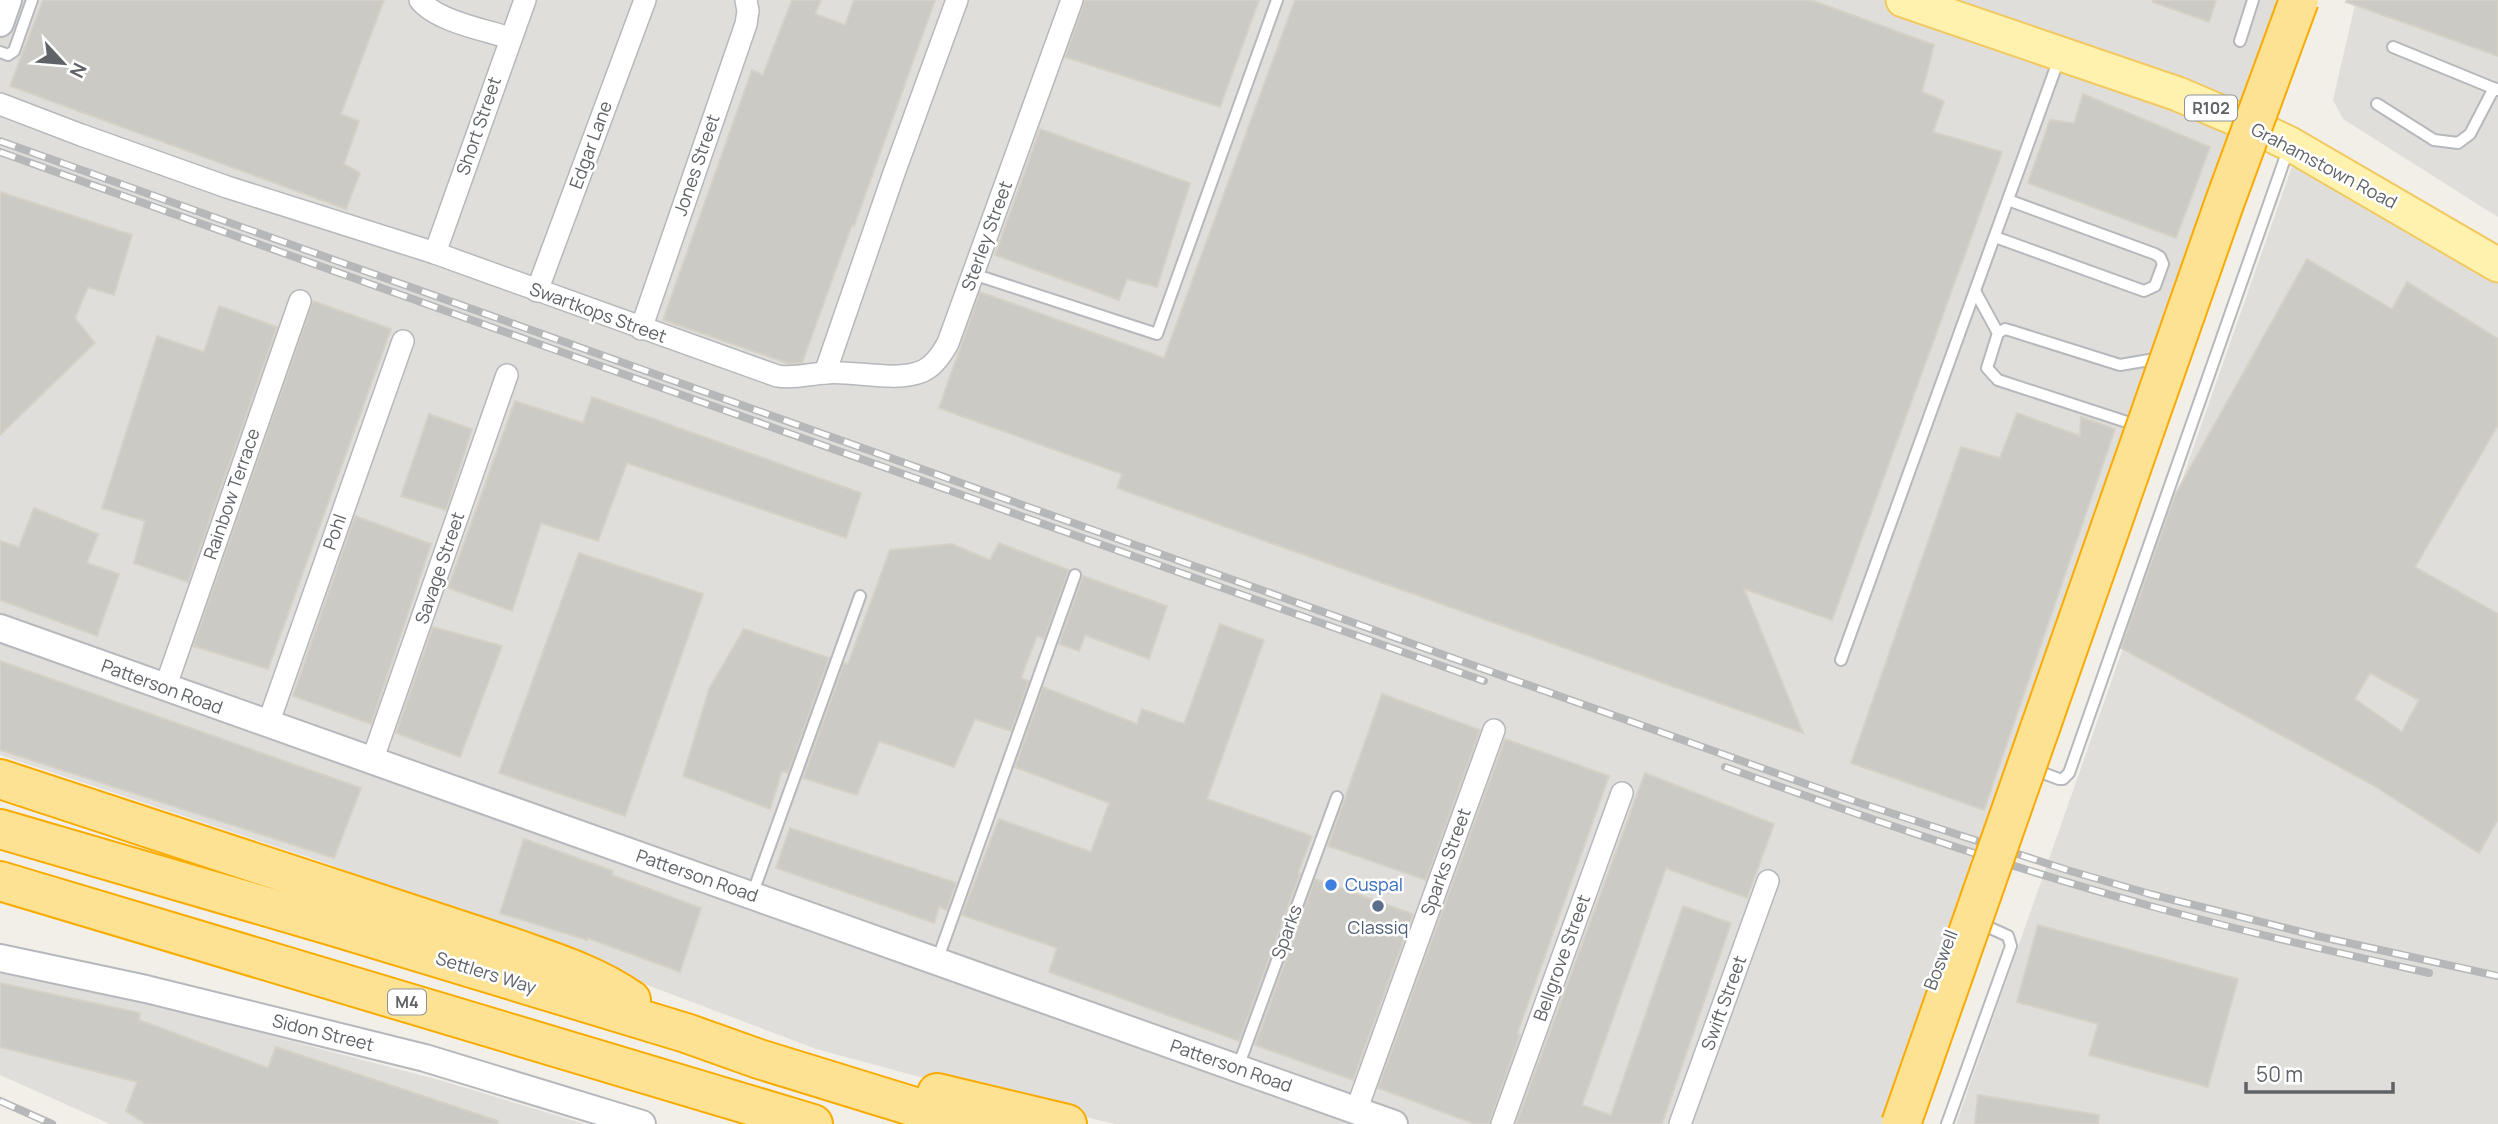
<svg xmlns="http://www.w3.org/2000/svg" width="2498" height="1124" font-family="Manrope,sans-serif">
  <rect width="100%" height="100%" fill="#f1efe8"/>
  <!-- industrial -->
  <g fill="#e0deda">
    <polygon points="0,0 2281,0 1887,1124 1115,1124 920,1077 816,1049 323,862 0,755"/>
    <polygon points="2356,0 2498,0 2498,217 2343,119 2333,100"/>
    <polygon points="2295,158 2498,279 2498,1124 1956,1124"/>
    <polygon points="0,973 137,1001 443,1081 585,1124 110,1124 0,1075"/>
  </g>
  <!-- building -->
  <g fill="#cccac5" stroke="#d6d1c6" stroke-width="2" fill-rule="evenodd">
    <polygon points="43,0 384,0 341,114 359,121 344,164 360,173 346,209 10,86"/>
    <polygon points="792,0 821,0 815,14 845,25 854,0 935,0 854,226 852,225 802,363 790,364 663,320 752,70 763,75"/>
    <polygon points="1085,0 1259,0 1220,107 1065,57"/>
    <polygon points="1295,0 1811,0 1934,45 1922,92 1944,101 1933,132 2002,152 1832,620 1744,589 1803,733 1117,488 1122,474 939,408 980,292 1164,358"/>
    <polygon points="2153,0 2216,0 2209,22 2153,2"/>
    <polygon points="2347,0 2498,0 2498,56 2346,2"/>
    <polygon points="2083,94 2210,147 2176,238 2028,183 2050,120 2074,123"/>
    <polygon points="1040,129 1190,183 1157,287 1127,279 1119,300 995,255"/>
    <polygon points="0,192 132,235 114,295 88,287 75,318 95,343 0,435"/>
    <path d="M2307,259l85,50 15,-27 91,57v86l-83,142 83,47v205l-19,34 -106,-68 -252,-137 54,-153zM2370,673l49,27 -17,32 -47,-33z"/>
    <polygon points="313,301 391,329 268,669 193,646"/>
    <polygon points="219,306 277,327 188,582 134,563 145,521 102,508 157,336 204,352"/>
    <polygon points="592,397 861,493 846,538 627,463 598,541 541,523 512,611 448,588 515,401 583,423"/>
    <polygon points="2017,413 2080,436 2081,417 2115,429 1984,810 1851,763 1961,447 2000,458"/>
    <polygon points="429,414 472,429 446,510 401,496"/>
    <polygon points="34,508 98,534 87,563 119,574 97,636 0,600 0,541 19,547"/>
    <polygon points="355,516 431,544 371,724 293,696"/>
    <polygon points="999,543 1069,570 1044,639 1037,636 1021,678 1029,681 1011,731 975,719 954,767 879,741 857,795 803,778 844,663 848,664 890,550 952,544 990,560"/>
    <polygon points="579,553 703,594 625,816 499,773"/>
    <polygon points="1083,576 1167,606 1149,659 1085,635 1079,651 1059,644"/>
    <polygon points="1220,624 1264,640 1207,799 1312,836 1298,873 1300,874 1239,1041 1049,972 1057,948 962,915 999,819 1091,852 1109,803 1015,767 1043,687 1137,724 1142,709 1184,724"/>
    <polygon points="433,627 502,646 460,757 396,733"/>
    <polygon points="744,629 829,658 788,773 782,771 770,809 683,776 709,689"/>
    <polygon points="0,661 361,788 334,858 0,750"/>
    <polygon points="1382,694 1480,730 1426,880 1328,846"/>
    <polygon points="1505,739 1609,776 1517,1034 1520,1035 1489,1124 1475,1124 1378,1088"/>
    <polygon points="1645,773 1774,824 1747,898 1666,868 1582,1105 1611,1115 1683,906 1731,923 1662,1124 1516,1124"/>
    <polygon points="790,828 956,883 947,910 939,907 934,923 776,868"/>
    <polygon points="524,839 613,871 612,875 701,908 680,972 588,938 587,940 500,913"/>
    <polygon points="1315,879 1413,914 1353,1080 1255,1045"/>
    <polygon points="2038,925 2238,979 2208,1087 2089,1055 2098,1024 2017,1002"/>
    <polygon points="0,983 140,1013 139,1020 268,1068 276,1047 498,1121 497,1124 146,1124 126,1111 137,1082 0,1047"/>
    <polygon points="1978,1095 2099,1115 2098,1124 1975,1124"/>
  </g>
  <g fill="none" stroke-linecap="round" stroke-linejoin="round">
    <defs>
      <g id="service">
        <polyline points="2240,41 2253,0"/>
        <polyline points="2393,47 2498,90"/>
        <polyline points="0,52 8,55 14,51 32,0"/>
        <polyline points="2377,104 2434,140 2458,143 2470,134 2494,88"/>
        <polyline points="1995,237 2144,291 2155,286 2163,264 2160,257 2155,254 2008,200"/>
        <polyline points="973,274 1157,334 1277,0"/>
        <polyline points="1975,291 1998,333"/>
        <polyline points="2136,425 1998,380 1987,368 1998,333 2005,329 2012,331 2120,365 2161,358"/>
        <polyline points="1841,660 2060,56"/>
        <polyline points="2032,769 2059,779 2063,779 2069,773 2289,147"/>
        <polyline points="752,895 860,596"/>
        <polyline points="937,961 1075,575"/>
        <polyline points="1238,1067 1337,797"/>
        <polyline points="1947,1124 2011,946 2008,936 1977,922"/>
      </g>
      <g id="minor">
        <path d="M420,0c16,21 65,30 90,38"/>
        <path d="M0,104l81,31 146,52 208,66 342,123c18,3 31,-2 48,-3 29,-3 70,10 98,-2 11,-5 19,-17 25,-28l124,-343"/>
        <polyline points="435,253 525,0"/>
        <polyline points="537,291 645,0"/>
        <polyline points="641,329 746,24 748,11 746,0"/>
        <polyline points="825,373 894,173 957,0"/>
        <polyline points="165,688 300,301"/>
        <polyline points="268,724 403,341"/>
        <polyline points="372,761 507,375"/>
        <polyline points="1356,1111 1494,730"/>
        <polyline points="1502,1124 1622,793"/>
        <polyline points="1680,1124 1768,881"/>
      </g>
      <g id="tertiary">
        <polyline points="0,23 8,0"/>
        <polyline points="0,628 1394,1124"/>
        <polyline points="0,958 146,989 425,1058 642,1124"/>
      </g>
      <polyline id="primary" points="1903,0 2178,94 2246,123 2290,144 2498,265"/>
      <g id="motorway">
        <path d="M0,779l508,167c42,15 86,28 123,54"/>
        <polyline points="0,829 333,926 686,1033 759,1059 970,1124"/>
        <polyline points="0,881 813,1124"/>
        <polyline points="937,1093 1067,1124"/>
      </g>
    </defs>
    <!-- service casing -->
    <use href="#service" stroke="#b5b8bc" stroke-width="14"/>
    <!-- minor casing -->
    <use href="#minor" stroke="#b5b8bc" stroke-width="24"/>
    <!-- tertiary casing -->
    <use href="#tertiary" stroke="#b5b8bc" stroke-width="30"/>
    <!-- primary casing -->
    <use href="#primary" stroke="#f2c960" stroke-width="37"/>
    <!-- motorway casing -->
    <use href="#motorway" stroke="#f9ab00" stroke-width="42"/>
    <!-- service -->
    <use href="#service" stroke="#fff" stroke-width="10"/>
    <!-- minor -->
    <use href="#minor" stroke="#fff" stroke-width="21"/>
    <!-- tertiary -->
    <use href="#tertiary" stroke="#fff" stroke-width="26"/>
    <!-- primary -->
    <use href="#primary" stroke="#fff2af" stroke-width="33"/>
    <!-- motorway -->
    <use href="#motorway" stroke="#fde293" stroke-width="38"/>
    <defs>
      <g id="rail">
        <polyline points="0,141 1857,802 2067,870 2150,894 2317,936 2498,976"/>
        <polyline points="0,152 1484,681"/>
        <path d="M1725,767c139,50 279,99 422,138 93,26 188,47 282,68"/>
        <polyline points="0,1101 52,1124"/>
      </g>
    </defs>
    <!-- rail casing -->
    <use href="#rail" stroke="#b6b7b8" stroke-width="8"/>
    <!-- rail -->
    <use href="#rail" stroke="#fff" stroke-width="5" stroke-dasharray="16" stroke-linecap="butt"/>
    <defs>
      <polyline id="motorway-bridge" points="1901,1124 2224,204 2299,0"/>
    </defs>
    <!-- motorway-bridge casing -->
    <use href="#motorway-bridge" stroke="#f9ab00" stroke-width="42" stroke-linecap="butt"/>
    <!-- motorway-bridge -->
    <use href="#motorway-bridge" stroke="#fde293" stroke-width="38"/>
  </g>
  <!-- markers -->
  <circle fill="#3f7fe0" stroke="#fff" stroke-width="2.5" cx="1331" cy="885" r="7"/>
  <circle fill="#5c6f8a" stroke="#fff" stroke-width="2.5" cx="1378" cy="906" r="7"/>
  <g text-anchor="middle" stroke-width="5" stroke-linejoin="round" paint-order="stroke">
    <!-- shield labels -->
    <g fill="#fff" stroke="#8f9295" stroke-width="2">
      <rect x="2185" y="95.5" width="52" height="25" rx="5"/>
      <rect x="388" y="989.5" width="38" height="25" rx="5"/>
    </g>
    <g font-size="16" font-weight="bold" fill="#5f6368">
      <text x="2211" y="114">R102</text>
      <text x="407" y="1008">M4</text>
    </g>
    <!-- street labels -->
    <g font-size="18" fill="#5f6368" stroke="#fff">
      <text transform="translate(479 126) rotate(-71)" y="6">Short Street</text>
      <text transform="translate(591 145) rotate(-70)" y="6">Edgar Lane</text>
      <text transform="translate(697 165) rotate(-71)" y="6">Jones Street</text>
      <text transform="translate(2324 166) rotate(28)" y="6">Grahamstown Road</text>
      <text transform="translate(987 236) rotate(-70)" y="6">Sterley Street</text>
      <text transform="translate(598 313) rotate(20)" y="6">Swartkops Street</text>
      <text transform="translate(232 494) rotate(-71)" y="6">Rainbow Terrace</text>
      <text transform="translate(335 532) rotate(-71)" y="6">Pohl</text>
      <text transform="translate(440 568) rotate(-71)" y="6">Savage Street</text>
      <text transform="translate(162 687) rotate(20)" y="6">Patterson Road</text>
      <text transform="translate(1446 862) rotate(-70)" y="6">Sparks Street</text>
      <text transform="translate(697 876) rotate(19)" y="6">Patterson Road</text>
      <text transform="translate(1287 932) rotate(-70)" y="6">Sparks</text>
      <text transform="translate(1562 958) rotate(-70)" y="6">Bellgrove Street</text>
      <text transform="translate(1941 960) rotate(-69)" y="6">Boswell</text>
      <text transform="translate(486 973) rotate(17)" y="6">Settlers Way</text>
      <text transform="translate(1724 1003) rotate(-70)" y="6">Swift Street</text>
      <text transform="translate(323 1033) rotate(14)" y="6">Sidon Street</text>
      <text transform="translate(1231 1066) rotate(19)" y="6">Patterson Road</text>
    </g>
    <!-- shop labels -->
    <g font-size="18" fill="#366cbe" stroke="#fff" text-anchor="start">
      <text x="1345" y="891">Cuspal</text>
    </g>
    <!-- service labels -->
    <g font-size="18" fill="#4e5e75" stroke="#fff">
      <text x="1378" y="934">Classiq</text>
    </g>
  </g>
  <!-- north arrow -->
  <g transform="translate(63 63) rotate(116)" stroke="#ffffff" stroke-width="5" paint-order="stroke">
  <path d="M0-5L12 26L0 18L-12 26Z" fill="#5f6368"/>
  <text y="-10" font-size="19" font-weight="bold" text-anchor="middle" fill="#5f6368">N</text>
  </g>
  <!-- scale -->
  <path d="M2246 1082v10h147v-10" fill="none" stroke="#5f6368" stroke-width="3.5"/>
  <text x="2256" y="1082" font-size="21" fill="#5f6368" stroke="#ffffff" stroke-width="5" paint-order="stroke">50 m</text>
</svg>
